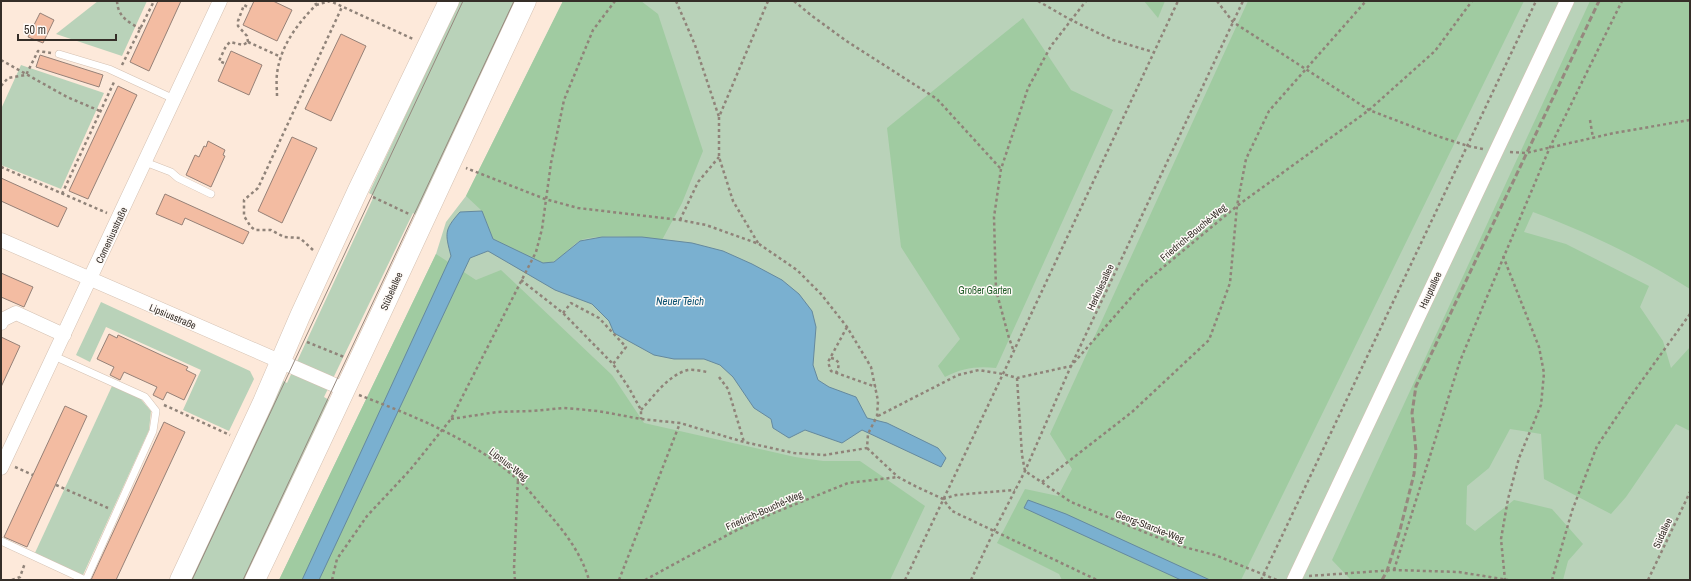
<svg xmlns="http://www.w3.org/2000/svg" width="1691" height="581" font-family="'Archivo Narrow',sans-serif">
  <rect width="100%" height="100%" fill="#fde9da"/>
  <!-- green -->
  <g fill="#b9d2b9">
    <polygon points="98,1 147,1 122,56 56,34"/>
    <polygon points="459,1 518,1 417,216 413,213 412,215 324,397 331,401 244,580 187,580 282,380 287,383 374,196 369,193"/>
    <polygon points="563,1 1690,1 1690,580 279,580 436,254 446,222 466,196"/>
    <polygon points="21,65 104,93 61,189 1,165 1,109"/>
    <polygon points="101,302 250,371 254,379 229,431 183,410 201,370 106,327 90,362 76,355"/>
    <polygon points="112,386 138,396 151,411 149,430 83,575 34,555"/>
  </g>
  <!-- forest -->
  <g fill="#a0cba1">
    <path d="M563,1h78l17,13 45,137 -21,52 -20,37c-20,-2 -65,-7 -83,1 -11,7 -21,24 -36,22 -9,-1 -39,-18 -50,-24l-11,-28 -16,-15z"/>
    <polygon points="1144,1 1165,1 1158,18"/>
    <polygon points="1248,1 1524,1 1241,580 1062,580 1059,574 997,543 1025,489 1058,496 1072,469 1050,434"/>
    <path d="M1590,1h100v288c-49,-31 -103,-57 -157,-77l-9,20 42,12 83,42 -9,21 23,34 8,27 19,-21v84l-14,-7 -50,73 -15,17 -67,-35 -3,-45 -31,-5 -21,39 -22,18 -1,38 9,7 39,-31 38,9 31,35 -15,17 -5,19h-212l-19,-20z"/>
    <path d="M1023,18l48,72 42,20 -117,258c-20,-2 -33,0 -51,9l-7,-11 22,-27 -59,-92 -14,-119z"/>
    <polygon points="436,254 476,280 501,270 612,375 644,423 795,457 823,461 860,461 925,506 890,580 279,580"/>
  </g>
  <!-- water -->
  <g fill="#7ab0d0" stroke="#65899e">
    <path d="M482,211l11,28 50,24 11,-1 26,-21 22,-4h40l50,6 31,8 29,13 30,16 17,14 13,17 4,16 -3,38 5,15 11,7 27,10 11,21 20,5 51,25 8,10 -5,9 -79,-37 -20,13 -37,-13 -16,8 -16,-10 -2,-9 -17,-11 -21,-31 -13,-12 -16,-6h-30l-20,-4 -40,-22 -5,-12 -17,-17 -37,-14 -67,-39 -18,7 -151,322h-17l149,-324c-6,-23 -7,-26 9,-44z"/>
    <polygon points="1028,500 1066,514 1210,580 1181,580 1024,508"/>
  </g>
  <!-- building -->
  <g fill="#f3bca2" stroke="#968177">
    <polygon points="158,1 181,1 149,71 130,62"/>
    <polygon points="254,1 273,1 292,10 277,41 243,25"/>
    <polygon points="40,13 54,20 43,43 28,37"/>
    <polygon points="341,34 366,46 331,121 305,109"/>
    <polygon points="231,51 262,65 249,95 218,81"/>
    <polygon points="40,55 103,75 99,87 36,67"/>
    <polygon points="118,86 137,95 88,199 69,191"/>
    <polygon points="292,137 317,148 282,223 258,211"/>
    <polygon points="208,141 225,150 223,155 225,156 211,187 186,175 195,155 199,157 204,146 206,147"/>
    <polygon points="1,178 67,208 58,227 1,201"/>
    <polygon points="165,194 249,232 243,244 185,218 182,225 156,214"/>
    <polygon points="1,273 33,287 24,307 1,297"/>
    <polygon points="109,334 117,338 118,335 161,355 188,367 186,370 196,375 184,400 167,392 163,400 153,395 157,387 124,372 120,380 110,375 114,367 97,359"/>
    <polygon points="1,337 20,346 1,387"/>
    <polygon points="65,406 87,416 27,547 4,537"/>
    <polygon points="164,422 185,432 116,580 91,580"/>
  </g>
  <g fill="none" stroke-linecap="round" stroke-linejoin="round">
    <defs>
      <g id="lane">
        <polyline points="59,54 109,69 174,99"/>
        <polyline points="145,162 171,172 178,178 211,194"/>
        <polyline points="54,356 145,397 156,411 153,431 86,580"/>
        <polyline points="1,541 85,580"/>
      </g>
      <g id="street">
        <polyline points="1,240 346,390"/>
        <polyline points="1,323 2,320 16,313 64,335"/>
        <polyline points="1,468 220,1"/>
        <polyline points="1294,580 1567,1"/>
      </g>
      <g id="secondary">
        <polyline points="180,580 263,402 300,316 358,190 449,1"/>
        <path d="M255,580c92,-192 181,-386 271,-579"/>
      </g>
    </defs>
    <!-- lane casing -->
    <use href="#lane" stroke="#d4c1b2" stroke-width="8"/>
    <!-- street casing -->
    <use href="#street" stroke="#d4c1b2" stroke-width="15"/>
    <!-- secondary casing -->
    <use href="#secondary" stroke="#d4c1b2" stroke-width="21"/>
    <!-- path -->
    <g stroke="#908379" stroke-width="2.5" stroke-dasharray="3 3" stroke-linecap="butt">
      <path d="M117,1c1,16 11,21 24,28"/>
      <polyline points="676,1 695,45 719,117"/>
      <polyline points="794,1 812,16 848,42 937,99 1001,169"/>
      <polyline points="1038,1 1071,20 1113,40 1153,52"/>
      <polyline points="1217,1 1233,22 1369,110 1437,136 1468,146 1483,149"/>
      <polyline points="316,5 330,1 413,39"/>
      <polyline points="248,42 247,36 238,26 238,21 244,5 250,8"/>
      <polyline points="248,42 281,57"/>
      <polyline points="1,60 67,97 100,111"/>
      <polyline points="224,63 219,61 226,46 230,42 243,45 248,42"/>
      <polyline points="122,65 154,1"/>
      <polyline points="1,86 8,78 26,75 38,51 51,53"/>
      <path d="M277,96c0,-7 -1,-15 0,-22 3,-27 20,-50 39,-69l-1,-4"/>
      <polyline points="1590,120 1593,138"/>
      <polyline points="1510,152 1526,153 1614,133 1690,120"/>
      <polyline points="1,167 107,213"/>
      <polyline points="62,194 114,82"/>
      <polyline points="373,197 409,214"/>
      <polyline points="680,220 698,182 719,157"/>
      <polyline points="758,243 733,201 719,157 719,117 768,1"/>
      <polyline points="313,250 300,238 284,237 271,230 255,230 251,227 244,216 244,200 258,188 342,7"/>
      <polyline points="1503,256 1539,347 1544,373 1541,405 1519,458 1508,499 1501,539 1505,580"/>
      <polyline points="521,280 563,313 613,364 629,388 641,410 641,419"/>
      <polyline points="563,313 571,303 599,318 626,347 613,364"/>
      <polyline points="847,327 828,362 831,371 876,387"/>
      <polyline points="307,342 344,357"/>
      <polyline points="1013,349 1009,338 996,290 994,217 1001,169 1028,88 1051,46 1086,1"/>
      <polyline points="831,358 835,359 839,363 838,369 836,373"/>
      <polyline points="719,377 728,389 744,442"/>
      <polyline points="1017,378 1022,455 1025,471 1071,502 1176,545 1215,555 1277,580"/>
      <path d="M359,395c55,21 113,44 158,84 11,9 21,23 31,34 17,19 34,42 41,67"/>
      <polyline points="164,405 230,435"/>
      <path d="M641,410c13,-14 27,-35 47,-40 5,-1 13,1 19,2"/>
      <polyline points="878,416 958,375 979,370 1003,374 1017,378 1071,366 1143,284 1237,206 1369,110 1435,51 1472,1"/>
      <polyline points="451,419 497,412 532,411 564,408 598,411 641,419 680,423 744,442 794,453 825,455 867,448 868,434 877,416 878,401 871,367 847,327 821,294 797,270 759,244 706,225 680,220 578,208 545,199 466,168"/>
      <polyline points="867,448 898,477 917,487 943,499 952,511 1097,580"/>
      <polyline points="15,467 33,475"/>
      <polyline points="1042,482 1132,412 1209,340 1230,283 1237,206 1246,159 1269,111 1366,1"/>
      <polyline points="56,485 108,508"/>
      <polyline points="943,499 956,495 1015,490"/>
      <polyline points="1394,570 1460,361 1550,147 1622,1"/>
      <polyline points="1309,576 1394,570 1459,572 1508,580"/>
      <polyline points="12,580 20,577 25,563"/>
      <polyline points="332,580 337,559 367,516 410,470 451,419 536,252 542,229 551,163 564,100 593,30 615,1"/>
      <polyline points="515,580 514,568 518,480"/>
      <polyline points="619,580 680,423"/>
      <polyline points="645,580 733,532 771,514 848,483 898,477"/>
      <polyline points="905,580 1003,374 1178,1"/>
      <polyline points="971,580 994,531 1025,471 1071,366 1243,1"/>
      <polyline points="1261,580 1536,1"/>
      <polyline points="1552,580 1572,511 1597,446 1630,397 1690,314"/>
      <polyline points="1648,580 1690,492"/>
    </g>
    <!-- lane -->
    <use href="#lane" stroke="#fff" stroke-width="7"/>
    <!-- street -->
    <use href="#street" stroke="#fff" stroke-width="14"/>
    <!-- secondary -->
    <use href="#secondary" stroke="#fff" stroke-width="20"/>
    <!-- tram -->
    <g stroke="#96887e" stroke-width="1">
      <polyline points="192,580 463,1"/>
      <polyline points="243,580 514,1"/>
    </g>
    <!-- rail -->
    <polyline stroke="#96887e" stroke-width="3" stroke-dasharray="6 3" stroke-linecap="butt" points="1382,580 1387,571 1400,530 1414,474 1416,451 1412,413 1416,386 1599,1"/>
  </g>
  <g text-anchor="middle" stroke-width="3" stroke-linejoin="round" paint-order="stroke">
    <!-- street labels -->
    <g font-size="10" fill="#352e28" stroke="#fefaf7">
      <text transform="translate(1193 232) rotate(-40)" y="4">Friedrich-Bouché-Weg</text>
      <text transform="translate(111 235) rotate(-65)" y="4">Comeniusstraße</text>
      <text transform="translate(1100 287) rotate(-65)" y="4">Herkulesallee</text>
      <text transform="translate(1430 290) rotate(-65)" y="4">Hauptallee</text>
      <text transform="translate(391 291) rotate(-66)" y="4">Stübelallee</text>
      <text transform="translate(173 316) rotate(23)" y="4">Lipsiusstraße</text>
      <text transform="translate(509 464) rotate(38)" y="4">Lipsius-Weg</text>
      <text transform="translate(764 510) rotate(-24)" y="4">Friedrich-Bouché-Weg</text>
      <text transform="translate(1150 526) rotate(21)" y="4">Georg-Starcke-Weg</text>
      <text transform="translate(1662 533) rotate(-65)" y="4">Südallee</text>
    </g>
    <!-- park labels -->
    <g font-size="10" fill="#225d29" stroke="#fefaf7">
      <text x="985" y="294">Großer Garten</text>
    </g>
    <!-- water labels -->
    <g font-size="11" font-style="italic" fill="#0b5171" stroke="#fefaf7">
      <text x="680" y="305">Neuer Teich</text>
    </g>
  </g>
  <!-- border -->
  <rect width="1691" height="581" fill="none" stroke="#352e28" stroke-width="4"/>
  <!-- scale -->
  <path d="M18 34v6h98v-6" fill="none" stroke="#352e28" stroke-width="2"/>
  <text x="24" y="34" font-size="12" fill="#352e28" stroke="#fefaf7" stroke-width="3" paint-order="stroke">50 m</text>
</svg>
